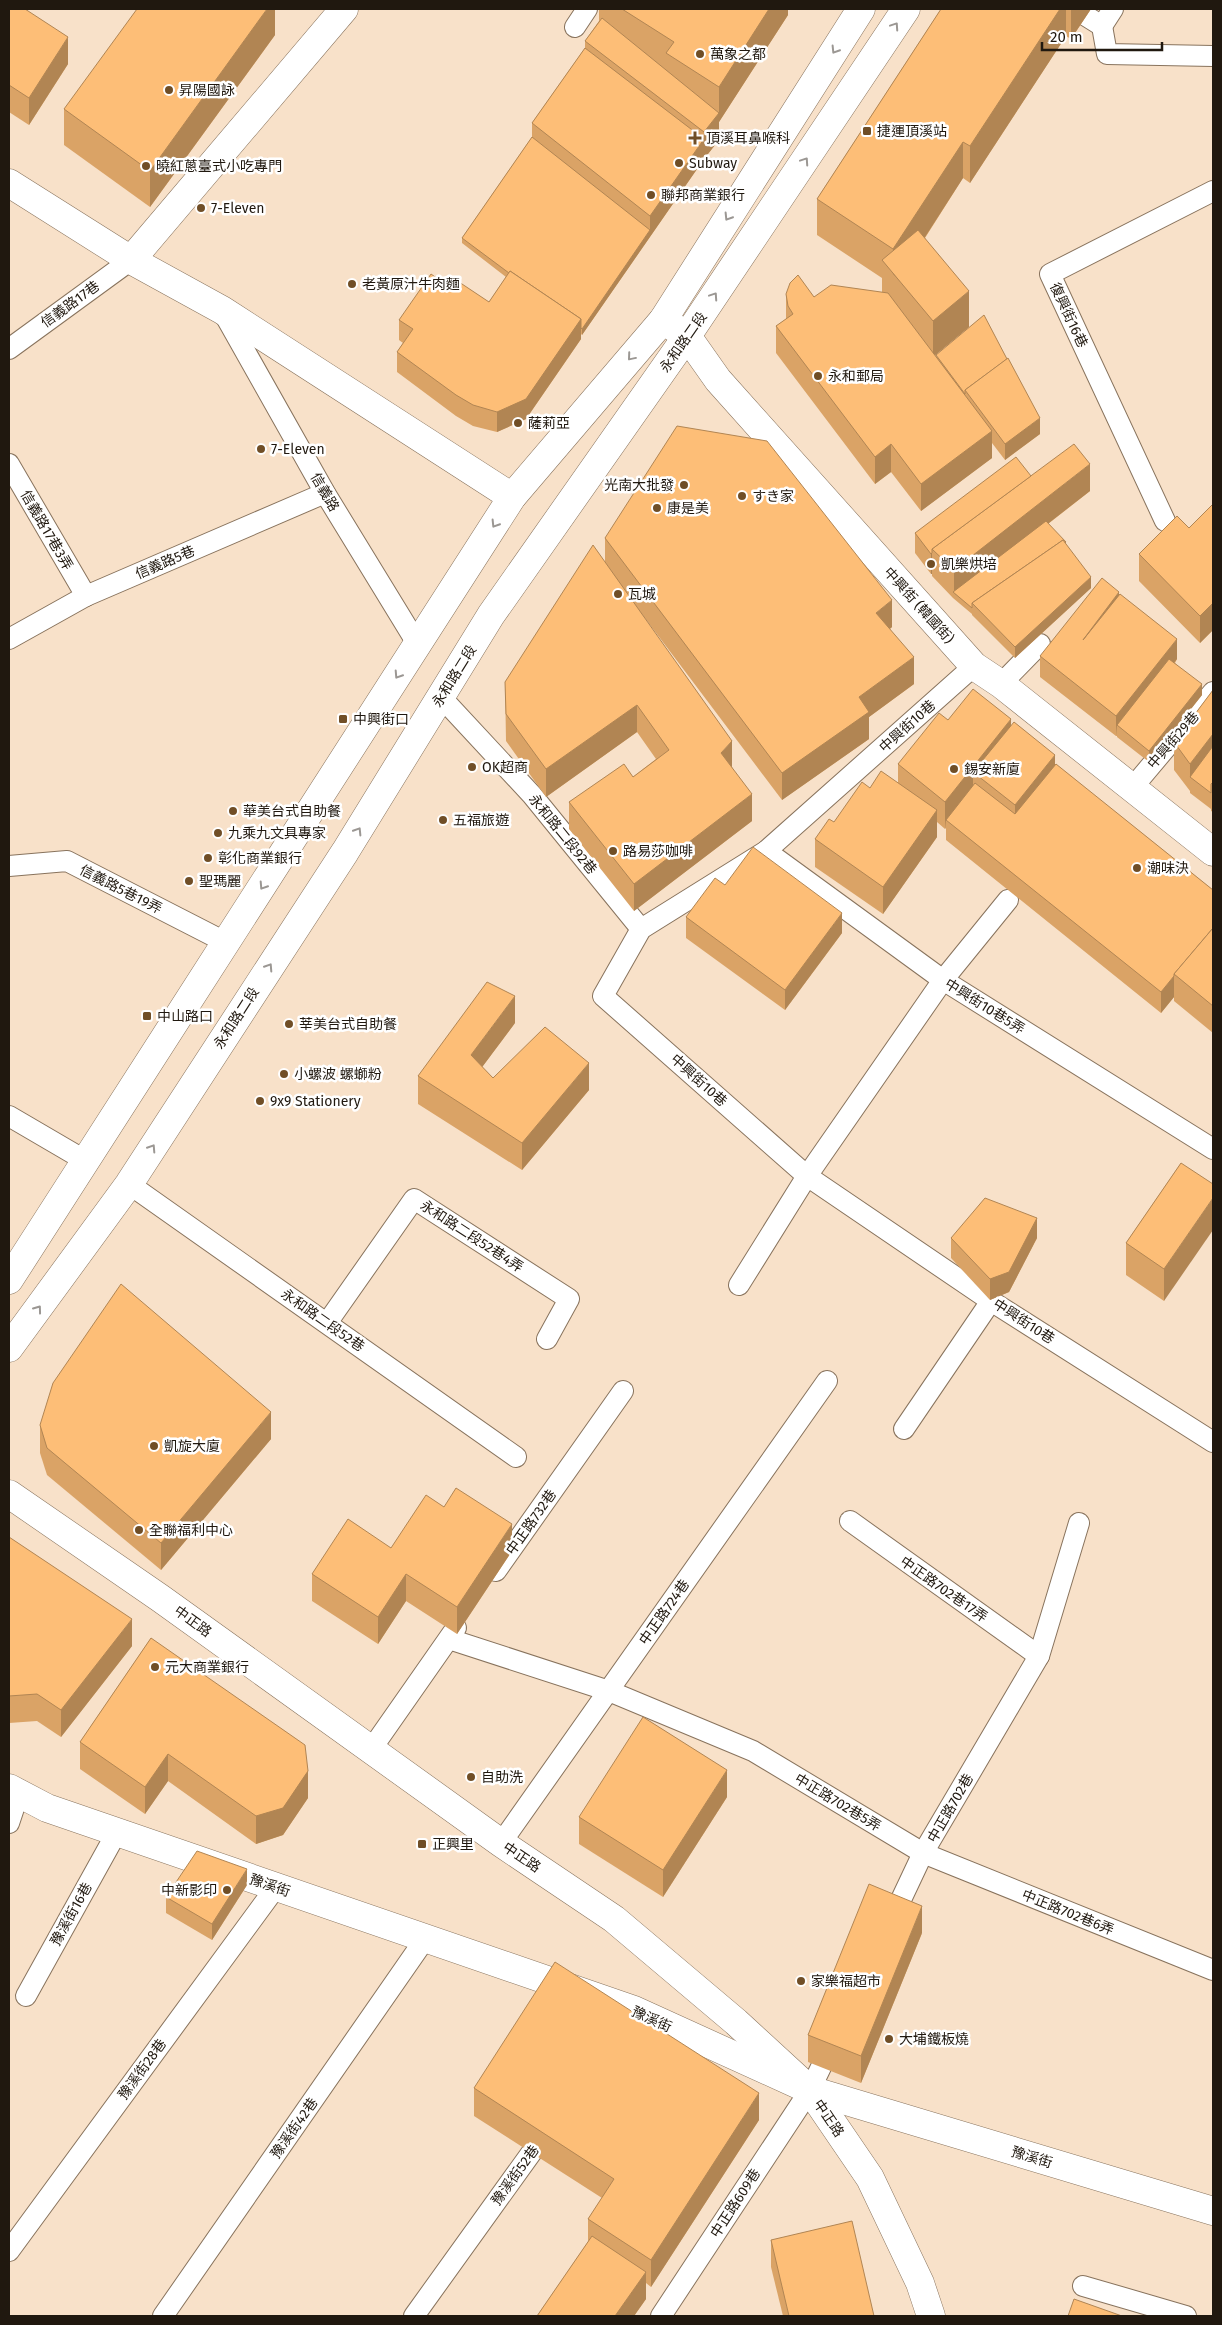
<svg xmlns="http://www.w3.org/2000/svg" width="1222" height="2325" font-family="'Fira Sans','Noto Sans TC','Noto Sans JP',sans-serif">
  <rect width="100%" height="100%" fill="#f8e1c9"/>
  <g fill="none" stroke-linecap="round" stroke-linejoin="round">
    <defs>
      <g id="service">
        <polyline points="1086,16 1102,26 1107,54 1213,56"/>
        <polyline points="1102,26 1113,9"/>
        <polyline points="575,27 587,9"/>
        <polyline points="223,312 325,493 418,645"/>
        <polyline points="9,349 131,260"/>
        <polyline points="9,464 86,596"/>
        <polyline points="1165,521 1050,274 1213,191"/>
        <polyline points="9,639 86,596 325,493"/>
        <polyline points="974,666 766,851 641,929 603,996 807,1176 991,1301 1213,1442"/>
        <polyline points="1001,684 1040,644"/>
        <polyline points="441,697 532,795 641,929"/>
        <polyline points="1133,787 1213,692"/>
        <polyline points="766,851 943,980 1213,1149"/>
        <polyline points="9,866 67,861 227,943"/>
        <polyline points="9,1116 86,1161"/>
        <polyline points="129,1184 516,1457"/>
        <polyline points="739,1285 807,1176 943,980 1008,900"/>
        <polyline points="327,1323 414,1199 569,1299 547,1339"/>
        <polyline points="904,1429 991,1301"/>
        <polyline points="850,1521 1039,1656"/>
        <polyline points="496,1571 623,1391"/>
        <polyline points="449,1639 609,1691 753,1751 923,1853 1213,1970"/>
        <polyline points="370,1751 456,1628"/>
        <polyline points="9,1823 19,1793"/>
        <polyline points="501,1843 827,1381"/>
        <polyline points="890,1923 923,1853 1039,1656 1079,1523"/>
        <polyline points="26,1996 117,1832"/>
        <polyline points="9,2251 276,1887"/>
        <polyline points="1083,2286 1186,2316"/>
        <polyline points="163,2316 425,1939"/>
        <polyline points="414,2316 547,2131"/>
        <polyline points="661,2316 810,2090 833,2042"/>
      </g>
      <g id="minor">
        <polyline points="9,183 131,260 222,310 512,497"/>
        <polyline points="131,260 344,9"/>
        <polyline points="663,320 687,336 718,380 974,666 1001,684 1213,852"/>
        <polyline points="9,1788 47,1808 634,2010 810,2090 1213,2211"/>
      </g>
      <polyline id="tertiary" points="9,1494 160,1598 501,1843 614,1919 736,2022 810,2090 870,2178 920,2283 931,2316"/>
      <g id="secondary">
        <polyline points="9,1280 512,497 663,320 861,9"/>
        <polyline points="9,1348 129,1184 345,852 491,615 687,336 906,9"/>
      </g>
    </defs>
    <!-- service casing -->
    <use href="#service" stroke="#88735d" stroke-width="22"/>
    <!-- minor casing -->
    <use href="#minor" stroke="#88735d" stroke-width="29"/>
    <!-- tertiary casing -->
    <use href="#tertiary" stroke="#88735d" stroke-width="29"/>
    <!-- secondary casing -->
    <use href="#secondary" stroke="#88735d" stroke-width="29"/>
    <!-- service -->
    <use href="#service" stroke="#fff" stroke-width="20"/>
    <!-- minor -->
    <use href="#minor" stroke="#fff" stroke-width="28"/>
    <!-- tertiary -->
    <use href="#tertiary" stroke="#fff" stroke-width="28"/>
    <!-- secondary -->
    <use href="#secondary" stroke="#fff" stroke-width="28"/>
  </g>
  <!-- wall -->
  <g fill="#daa366">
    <polygon points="9,9 68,64 29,125 9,112"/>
    <polygon points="275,9 275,35 150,207 64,145 64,109"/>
    <polygon points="599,9 788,9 788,15 719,122 719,140 704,159 582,335 581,334 581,339 526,419 497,432 473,426 456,416 397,372 397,352 403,343 399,340 399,320 448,286 489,302 506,277 462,243 462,238 532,137 532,123 585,48 585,41 599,21"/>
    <polygon points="941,9 1091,9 1071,39 1066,36 970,183 963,178 925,238 969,327 935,355 1040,434 1005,460 992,443 992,458 921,511 891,472 875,484 776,353 776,326 786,319 786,294 814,297 882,292 882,278 817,235 817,199"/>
    <polygon points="1031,476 1090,491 1048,524 1066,544 1091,588 1015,658 972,615 972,614 953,598 932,576 932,574 931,574 915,553 915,533"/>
    <polygon points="1213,504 1213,630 1200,643 1139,581 1139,554 1189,528"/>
    <polygon points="605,538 892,627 890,629 914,684 869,717 869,739 782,800 641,613 732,767 752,821 634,911 569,829 569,802 633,777 656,759 637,732 546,797 506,741 505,682 605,562"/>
    <polygon points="1119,594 1177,659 1175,663 1202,695 1149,762 1117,737 1117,736 1116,736 1040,677 1040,656"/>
    <polygon points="1213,690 1213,812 1211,811 1211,809 1190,793 1190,791 1174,770 1174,742"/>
    <polygon points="948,720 1011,726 1055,764 1213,890 1213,1033 1174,1001 1174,997 1161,1013 946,840 946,828 945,829 937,822 937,837 883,914 815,867 815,839 834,822 870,788 898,783 898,764"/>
    <polygon points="725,885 842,933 785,1010 686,938 686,917"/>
    <polygon points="515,1023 482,1067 493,1078 589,1090 522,1170 418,1104 418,1076"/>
    <polygon points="1181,1163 1164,1301 1126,1275 1126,1243"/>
    <polygon points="951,1238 1037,1238 1009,1292 990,1300 951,1258"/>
    <polygon points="40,1425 271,1439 161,1570 47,1475 40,1453"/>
    <polygon points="9,1537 132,1646 61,1737 37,1721 9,1723"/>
    <polygon points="391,1548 512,1551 457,1634 406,1601 378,1644 312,1601 312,1574"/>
    <polygon points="151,1638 308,1798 283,1835 256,1844 168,1781 145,1814 80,1769 80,1742"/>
    <polygon points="727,1797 663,1897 579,1844 579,1817"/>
    <polygon points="247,1885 212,1940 166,1913 166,1897"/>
    <polygon points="922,1933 861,2083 808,2062 808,2035"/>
    <polygon points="474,2088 759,2120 651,2287 646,2283 646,2299 634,2316 537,2316 588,2242 588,2219 602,2198 474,2116"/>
    <polygon points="771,2240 874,2316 783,2316 771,2267"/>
  </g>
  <!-- shaded-wall -->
  <g fill="#b18553">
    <polygon points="267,9 275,9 275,35 150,207 150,171"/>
    <polygon points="769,9 788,9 788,15 719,122 719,140 704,159 582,335 582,329 650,230 650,216 704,139 704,132 719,113 719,87"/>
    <polygon points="1060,9 1066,9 1066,36 970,183 970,146"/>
    <polygon points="1071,9 1091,9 1071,39"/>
    <polygon points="68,37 68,64 29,125 29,98"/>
    <polygon points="963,142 963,178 898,279 893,274 893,249"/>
    <polygon points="969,291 969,327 933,357 933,321"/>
    <polygon points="581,319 581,339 526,419 497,432 497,412"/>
    <polygon points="1040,418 1040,434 1005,460 1005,444"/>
    <polygon points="992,431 992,458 921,511 921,484"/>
    <polygon points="891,444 891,472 875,484 875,457"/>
    <polygon points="1090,464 1090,491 956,595 954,592 954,570"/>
    <polygon points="932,553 932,574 931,574 931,554"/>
    <polygon points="1091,577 1091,588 1015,658 1015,647"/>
    <polygon points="1119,592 1119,612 1083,640"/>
    <polygon points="892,600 892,627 876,640 876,613"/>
    <polygon points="1213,603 1213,630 1200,643 1200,616"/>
    <polygon points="1177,639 1177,659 1122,729 1117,725 1116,736 1116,716"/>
    <polygon points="914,657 914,684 869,717 869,739 782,800 782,773 859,697"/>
    <polygon points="1202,684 1202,695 1149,762 1149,751"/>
    <polygon points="637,705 637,732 546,797 546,769"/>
    <polygon points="1011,719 1011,746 973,772 973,793 946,820 945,829 945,802"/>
    <polygon points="1213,734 1213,761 1190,777 1190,764"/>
    <polygon points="732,741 732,769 721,753"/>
    <polygon points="1055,755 1055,782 1015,832 1015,805"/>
    <polygon points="752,794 752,821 634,911 634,884"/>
    <polygon points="937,810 937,837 883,914 883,887"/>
    <polygon points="842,913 842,933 785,1010 785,990"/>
    <polygon points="1174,976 1174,997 1161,1013 1161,992"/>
    <polygon points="515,996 515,1023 471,1082 471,1055"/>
    <polygon points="589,1063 589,1090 522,1170 522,1143"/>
    <polygon points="1213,1198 1213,1230 1164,1301 1164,1269"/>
    <polygon points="1037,1218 1037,1238 1009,1292 990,1300 990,1279"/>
    <polygon points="271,1412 271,1439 161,1570 161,1543"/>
    <polygon points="512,1524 512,1551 457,1634 457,1607"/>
    <polygon points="406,1574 406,1601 378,1644 378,1617"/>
    <polygon points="132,1619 132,1646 61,1737 61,1710"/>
    <polygon points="168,1754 168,1781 145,1814 145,1787"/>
    <polygon points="727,1770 727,1797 663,1897 663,1870"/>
    <polygon points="308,1771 308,1798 283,1835 256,1844 256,1816"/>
    <polygon points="247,1869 247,1885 212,1940 212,1924"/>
    <polygon points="922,1906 922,1933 861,2083 861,2056"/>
    <polygon points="759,2093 759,2120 651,2287 651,2260"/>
    <polygon points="646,2272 646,2299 634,2316 615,2316"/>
  </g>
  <!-- building -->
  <g fill="#fdbe77" stroke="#b18553">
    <polygon points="9,9 25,9 68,37 29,98 9,85"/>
    <polygon points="137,9 267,9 150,171 64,109"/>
    <polygon points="622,9 769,9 719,87 666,53 674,42"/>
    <polygon points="941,9 1060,9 970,146 963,142 893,249 817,199"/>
    <polygon points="602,18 719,113 704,132 585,41"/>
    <polygon points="585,48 704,139 650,216 532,123"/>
    <polygon points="532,137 650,230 582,329 581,328 581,319 510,271 509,273 462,238"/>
    <polygon points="918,230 969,291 933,321 882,260"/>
    <polygon points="510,271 581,319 526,399 497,412 473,405 456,395 397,352 413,329 399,320 431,274 448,286 453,278 489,302"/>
    <polygon points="798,275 814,297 831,285 888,293 992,431 921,484 891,444 875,457 776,326 793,314 788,306 786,294 790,283"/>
    <polygon points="984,315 1007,359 965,390 965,394 936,355"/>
    <polygon points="1008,358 1040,418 1005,444 965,390"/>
    <polygon points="677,426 767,441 892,600 876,613 914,657 859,697 869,712 782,773 605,538"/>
    <polygon points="1074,444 1090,464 954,570 932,549"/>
    <polygon points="1016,457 1031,476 932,549 932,553 931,554 915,533"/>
    <polygon points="1213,504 1213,603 1200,616 1139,554 1177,516 1189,528"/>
    <polygon points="1046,521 1066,542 1065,543 1063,540 972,603 972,608 953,592"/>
    <polygon points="1063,540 1091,577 1015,647 972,603"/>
    <polygon points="593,545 732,741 721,753 752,794 634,884 569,802 624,764 633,777 669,750 637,705 546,769 506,714 505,682"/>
    <polygon points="1102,578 1119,592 1083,640 1120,594 1177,639 1116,716 1040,656"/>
    <polygon points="1169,659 1202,684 1149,751 1117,725"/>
    <polygon points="973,689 1011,719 945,802 898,764 939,713 948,720"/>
    <polygon points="1213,690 1213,734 1190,764 1174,742"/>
    <polygon points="1014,722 1055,755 1015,805 973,772"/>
    <polygon points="1213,746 1213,782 1211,784 1211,793 1190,777"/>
    <polygon points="1056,764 1213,890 1213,928 1174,974 1174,976 1161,992 946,820 975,783 1015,814"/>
    <polygon points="881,771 937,810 883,887 815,839 829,819 834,822 862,782 870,788"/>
    <polygon points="753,847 842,913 785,990 686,917 715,878 725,885"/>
    <polygon points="1213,928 1213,1006 1174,974"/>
    <polygon points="487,982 515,996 471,1055 493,1078 545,1027 589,1063 522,1143 418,1076"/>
    <polygon points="1181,1163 1213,1184 1213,1198 1164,1269 1126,1243"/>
    <polygon points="985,1198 1037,1218 1009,1272 990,1279 951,1238"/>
    <polygon points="121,1284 271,1412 161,1543 47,1448 40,1425 53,1383"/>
    <polygon points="456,1488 512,1524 457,1607 406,1574 378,1617 312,1574 348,1519 391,1548 426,1495 444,1507"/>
    <polygon points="9,1537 132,1619 61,1710 37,1694 9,1696"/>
    <polygon points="151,1638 305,1745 308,1771 283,1808 256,1816 168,1754 145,1787 80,1742"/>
    <polygon points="643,1717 727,1770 663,1870 579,1817"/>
    <polygon points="197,1851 247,1869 212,1924 166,1897"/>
    <polygon points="869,1884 922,1906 861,2056 808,2035"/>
    <polygon points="555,1962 759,2093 651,2260 588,2219 614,2179 474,2088"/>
    <polygon points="852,2221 874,2316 789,2316 771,2240"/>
    <polygon points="592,2236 646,2272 615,2316 537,2316"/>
    <polygon points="1074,2299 1122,2316 1068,2316"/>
  </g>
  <!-- one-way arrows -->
  <defs><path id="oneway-chevron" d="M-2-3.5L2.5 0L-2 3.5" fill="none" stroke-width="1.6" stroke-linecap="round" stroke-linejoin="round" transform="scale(1.25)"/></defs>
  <g stroke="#9b9793">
    <use href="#oneway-chevron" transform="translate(895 26) rotate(-56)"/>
    <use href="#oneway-chevron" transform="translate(835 50) rotate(122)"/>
    <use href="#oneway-chevron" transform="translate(805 161) rotate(-56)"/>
    <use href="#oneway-chevron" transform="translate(728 217) rotate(122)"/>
    <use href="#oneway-chevron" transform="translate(714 296) rotate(-56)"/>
    <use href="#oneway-chevron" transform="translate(631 357) rotate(130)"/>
    <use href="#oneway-chevron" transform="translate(495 524) rotate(122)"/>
    <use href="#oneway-chevron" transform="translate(398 675) rotate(123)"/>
    <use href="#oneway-chevron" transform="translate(358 831) rotate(-58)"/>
    <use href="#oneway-chevron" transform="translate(263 886) rotate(123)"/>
    <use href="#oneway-chevron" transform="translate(269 967) rotate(-57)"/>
    <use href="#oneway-chevron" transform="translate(152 1148) rotate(-57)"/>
    <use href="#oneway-chevron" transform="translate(38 1309) rotate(-54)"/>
  </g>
  <!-- markers -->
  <g fill="#704e26" stroke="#fff" stroke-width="2">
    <circle cx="700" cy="54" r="5"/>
    <circle cx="169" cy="90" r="5"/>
    <rect x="862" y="126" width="10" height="10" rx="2.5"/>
    <path d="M692.5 130.5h5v5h5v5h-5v5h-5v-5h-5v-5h5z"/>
    <circle cx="679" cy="163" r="5"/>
    <circle cx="146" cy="166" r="5"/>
    <circle cx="651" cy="195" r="5"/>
    <circle cx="201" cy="208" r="5"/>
    <circle cx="352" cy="284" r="5"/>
    <circle cx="818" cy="376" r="5"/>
    <circle cx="518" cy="423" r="5"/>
    <circle cx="261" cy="449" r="5"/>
    <circle cx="684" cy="485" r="5"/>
    <circle cx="742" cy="496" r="5"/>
    <circle cx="657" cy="508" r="5"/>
    <circle cx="931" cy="564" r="5"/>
    <circle cx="618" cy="594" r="5"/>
    <rect x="338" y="714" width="10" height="10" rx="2.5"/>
    <circle cx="472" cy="767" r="5"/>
    <circle cx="954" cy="769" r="5"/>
    <circle cx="233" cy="811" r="5"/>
    <circle cx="443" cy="820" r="5"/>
    <circle cx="218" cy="833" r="5"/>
    <circle cx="613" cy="851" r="5"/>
    <circle cx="208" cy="858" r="5"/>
    <circle cx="1137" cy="868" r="5"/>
    <circle cx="189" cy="881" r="5"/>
    <rect x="142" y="1011" width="10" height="10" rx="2.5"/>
    <circle cx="289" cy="1024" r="5"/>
    <circle cx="284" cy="1074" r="5"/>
    <circle cx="260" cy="1101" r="5"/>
    <circle cx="154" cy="1446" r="5"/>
    <circle cx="139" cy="1530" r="5"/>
    <circle cx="155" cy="1667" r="5"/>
    <circle cx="471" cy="1777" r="5"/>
    <rect x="417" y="1839" width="10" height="10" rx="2.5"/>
    <circle cx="227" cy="1890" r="5"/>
    <circle cx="801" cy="1981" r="5"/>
    <circle cx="889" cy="2039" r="5"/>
  </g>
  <g text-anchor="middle" stroke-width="5" stroke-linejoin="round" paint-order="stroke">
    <!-- poi labels -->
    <g font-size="14" fill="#20180f" stroke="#fff" text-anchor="start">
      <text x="710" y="59">萬象之都</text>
      <text x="179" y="95">昇陽國詠</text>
      <text x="877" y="136">捷運頂溪站</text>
      <text x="706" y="143">頂溪耳鼻喉科</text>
      <text x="689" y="168">Subway</text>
      <text x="156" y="171">曉紅蔥臺式小吃專門</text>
      <text x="661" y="200">聯邦商業銀行</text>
      <text x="211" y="213">7-Eleven</text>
      <text x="362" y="289">老黃原汁牛肉麵</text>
      <text x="828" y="381">永和郵局</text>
      <text x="528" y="428">薩莉亞</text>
      <text x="271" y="454">7-Εleven</text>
      <text x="674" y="490" text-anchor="end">光南大批發</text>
      <text x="752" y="501">すき家</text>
      <text x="667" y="513">康是美</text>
      <text x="941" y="569">凱樂烘培</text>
      <text x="628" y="599">瓦城</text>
      <text x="353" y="724">中興街口</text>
      <text x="482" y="772">OK超商</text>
      <text x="964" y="774">錫安新廈</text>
      <text x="243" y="816">華美台式自助餐</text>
      <text x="453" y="825">五福旅遊</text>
      <text x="228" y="838">九乘九文具專家</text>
      <text x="623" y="856">路易莎咖啡</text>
      <text x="218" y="863">彰化商業銀行</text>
      <text x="1147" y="873">潮味決</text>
      <text x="199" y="886">聖瑪麗</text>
      <text x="157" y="1021">中山路口</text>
      <text x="299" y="1029">莘美台式自助餐</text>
      <text x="294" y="1079">小螺波 螺螄粉</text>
      <text x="270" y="1106">9x9 Stationery</text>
      <text x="164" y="1451">凱旋大廈</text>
      <text x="149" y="1535">全聯福利中心</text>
      <text x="165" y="1672">元大商業銀行</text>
      <text x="481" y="1782">自助洗</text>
      <text x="432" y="1849">正興里</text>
      <text x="217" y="1895" text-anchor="end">中新影印</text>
      <text x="811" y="1986">家樂福超市</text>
      <text x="899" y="2044">大埔鐵板燒</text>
    </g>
    <!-- street labels -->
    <g font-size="14" fill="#20180f" stroke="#fff">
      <text transform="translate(70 304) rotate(-36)" y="5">信義路17巷</text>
      <text transform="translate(1069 315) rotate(65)" y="5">復興街16巷</text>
      <text transform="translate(683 342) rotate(-55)" y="5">永和路二段</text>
      <text transform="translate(325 492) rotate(60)" y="5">信義路</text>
      <text transform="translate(47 530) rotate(60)" y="5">信義路17巷3弄</text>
      <text transform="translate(165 562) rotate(-23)" y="5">信義路5巷</text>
      <text transform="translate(919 605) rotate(48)" y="5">中興街 (韓國街)</text>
      <text transform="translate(454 676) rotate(-58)" y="5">永和路二段</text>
      <text transform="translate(907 726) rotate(-42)" y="5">中興街10巷</text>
      <text transform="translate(1173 740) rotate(-49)" y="5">中興街29巷</text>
      <text transform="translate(563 834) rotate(51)" y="5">永和路二段92巷</text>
      <text transform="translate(121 889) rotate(27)" y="5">信義路5巷19弄</text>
      <text transform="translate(985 1006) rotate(32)" y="5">中興街10巷5弄</text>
      <text transform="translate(236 1018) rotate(-57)" y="5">永和路二段</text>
      <text transform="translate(699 1080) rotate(42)" y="5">中興街10巷</text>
      <text transform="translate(472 1236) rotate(33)" y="5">永和路二段52巷4弄</text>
      <text transform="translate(323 1320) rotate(35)" y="5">永和路二段52巷</text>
      <text transform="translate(1024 1321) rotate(33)" y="5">中興街10巷</text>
      <text transform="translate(531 1522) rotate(-55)" y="5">中正路732巷</text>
      <text transform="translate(944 1589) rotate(35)" y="5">中正路702巷17弄</text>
      <text transform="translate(664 1612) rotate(-55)" y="5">中正路724巷</text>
      <text transform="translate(193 1621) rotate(36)" y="5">中正路</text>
      <text transform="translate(838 1802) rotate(31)" y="5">中正路702巷5弄</text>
      <text transform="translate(950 1808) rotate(-60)" y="5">中正路702巷</text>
      <text transform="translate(522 1857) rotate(34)" y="5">中正路</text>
      <text transform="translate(270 1885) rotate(19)" y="5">豫溪街</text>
      <text transform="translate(1068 1912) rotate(22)" y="5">中正路702巷6弄</text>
      <text transform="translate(71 1914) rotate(-61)" y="5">豫溪街16巷</text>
      <text transform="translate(652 2019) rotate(24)" y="5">豫溪街</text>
      <text transform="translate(142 2069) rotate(-54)" y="5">豫溪街28巷</text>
      <text transform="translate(829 2118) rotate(56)" y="5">中正路</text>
      <text transform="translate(294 2128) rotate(-55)" y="5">豫溪街42巷</text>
      <text transform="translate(1032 2157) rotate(17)" y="5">豫溪街</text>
      <text transform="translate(515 2175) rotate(-54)" y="5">豫溪街52巷</text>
      <text transform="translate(735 2203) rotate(-57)" y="5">中正路609巷</text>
    </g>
  </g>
  <!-- border -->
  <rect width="1222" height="2325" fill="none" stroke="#20180f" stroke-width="20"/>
  <!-- scale -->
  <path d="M1042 42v8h120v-8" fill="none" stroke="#20180f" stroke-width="2.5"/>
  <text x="1050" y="42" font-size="15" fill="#20180f" stroke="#ffffff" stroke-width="4" paint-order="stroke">20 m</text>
</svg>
